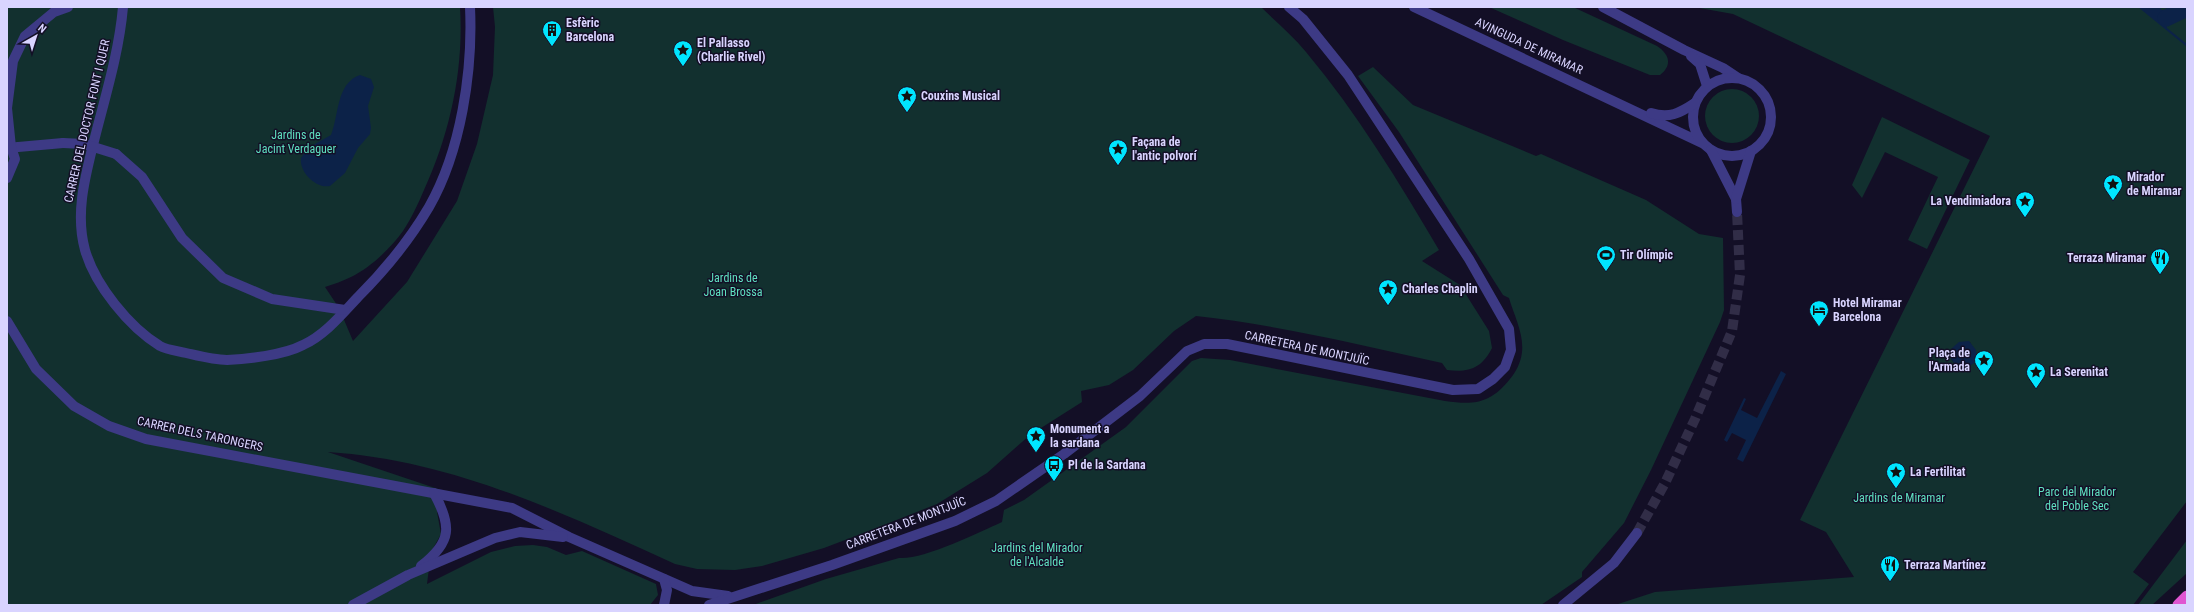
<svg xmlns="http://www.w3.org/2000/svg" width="2194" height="612" font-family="'Roboto Condensed',sans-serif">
  <rect width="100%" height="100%" fill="#130f26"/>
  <!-- green -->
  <g fill="#12302f" fill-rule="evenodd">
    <path d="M7,7h453c4,63 -10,126 -36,183 -6,14 -13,29 -21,41 -12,17 -33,37 -52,46 -8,4 -17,7 -26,10l14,21 14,33 54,-59 50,-81 20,-57 16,-69 2,-48 -2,-20h768c15,15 32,29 45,45 51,61 93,130 133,198l-17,11 38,24 29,46 3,17c-10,20 -23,25 -45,22l-5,-7c-81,-18 -163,-38 -246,-47l-22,15 -41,39 -24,15 -28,6 1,11 -52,33 -43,38 -50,31 -71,28 -42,16 -62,18 -27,4 -38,-1 -22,-5c-112,-51 -223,-104 -347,-112l113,38 -4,22 4,22 -10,18 -4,32 64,-32 24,-6 18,-1 14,2 19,8 16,-4 74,33 2,11 -8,10h-643z"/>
    <path d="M1489,7h84l84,39c12,8 16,19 3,29h-10l-87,-35z"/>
    <path d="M1694,7h493v494l-54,71 16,12 -16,21h-518l40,-13 199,-15 -28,-45 -26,-12 190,-384 -257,-122zM1970,342l5,11 -6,12 -11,3 -7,-9 7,-14z"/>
    <path d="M1373,67l40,38 123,51 5,-2 105,46 53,34 24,4 1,72 -4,12 -69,148 -27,53 -42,49v5l-41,28h-788l73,-26 73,-21c24,2 79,-25 103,-36l2,-12 20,-10 102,-73 66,-66 9,-3 29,2 215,41c29,4 45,3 65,-22 6,-7 11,-17 12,-27 2,-18 -8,-37 -13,-54l-6,-3 -104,-163 -41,-56z"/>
    <circle cx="1732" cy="116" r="27"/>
    <polygon points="1882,117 1970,160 1927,249 1908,240 1938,177 1885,152 1862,198 1852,185"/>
    <polygon points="2187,540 2187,573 2152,605 2138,605"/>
  </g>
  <!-- water -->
  <g fill="#0c2248">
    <polygon points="2138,7 2159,7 2164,12 2167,28 2187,44 2187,47"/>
    <path d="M360,75l11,4 3,8 -6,19 3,22 -1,6 -12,14 -13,25 -15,13c-14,3 -31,-14 -29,-28l7,-10 23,-13c8,-19 5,-52 29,-60z"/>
    <polygon points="1969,341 1976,350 1977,361 1968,367 1958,368 1951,359 1951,349 1959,342"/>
    <polygon points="1781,371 1786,374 1743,462 1737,459 1746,440 1732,433 1727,442 1724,440 1744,398 1746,399 1741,410 1757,418"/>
  </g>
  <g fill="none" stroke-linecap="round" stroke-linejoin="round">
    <!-- canal -->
    <polyline stroke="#0c2248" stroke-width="17" points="2166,18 2187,8"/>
    <!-- tertiary-tunnel -->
    <polyline stroke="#312d47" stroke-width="10" stroke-dasharray="10 5" stroke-linecap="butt" points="1637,533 1665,483 1695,419 1732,331 1740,275 1737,212"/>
    <!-- minor -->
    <g stroke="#3d3a85" stroke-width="10">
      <path d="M123,7c-4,46 -18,90 -29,134 -9,36 -19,73 -9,109 10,35 44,77 75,96 7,4 18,5 26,7 13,3 28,7 41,7 21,-1 57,-5 76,-15 22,-10 39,-31 55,-48 27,-27 51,-56 71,-90 32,-56 44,-136 41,-200"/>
      <polyline points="7,148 63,143"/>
      <polyline points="116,154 142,177 182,238 223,278 272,299 345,310"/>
      <polyline points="7,178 15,159 11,147 7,108 13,61 25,36 54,12 68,7"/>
      <polyline points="7,321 36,369 74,406 109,426 146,439 512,508 569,537 692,591 728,596"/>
      <path d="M421,566c31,-24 31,-40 13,-73"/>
      <polyline points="353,605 408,575 495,538 520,532 563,537"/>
      <polyline points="664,605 667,590 664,579"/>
      <polyline points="709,605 832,565 955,521 996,501 1064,454 1140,396 1187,351 1204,344 1227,344 1453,390 1478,389 1493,379 1505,367 1511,350 1509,329 1469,259 1348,75 1303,19 1289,7"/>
    </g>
    <!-- tertiary -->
    <g stroke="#3d3a85" stroke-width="10">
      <polyline points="1414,7 1702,143"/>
      <polyline points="1603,7 1684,50 1723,68 1738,78"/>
      <polyline points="1691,56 1700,64 1707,86"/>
      <circle cx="1732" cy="117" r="39"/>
      <path d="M1651,113c18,6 29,0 44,-10"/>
      <polyline points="1711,150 1736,199 1737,212"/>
      <polyline points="1736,199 1751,151"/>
      <polyline points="1563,605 1614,563 1637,533"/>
    </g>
    <!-- trunk -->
    <polyline stroke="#e055d1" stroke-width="11" points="2178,605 2187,596"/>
    <!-- minor-bridge -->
    <polyline stroke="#3d3a85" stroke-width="10" points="63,143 84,144 116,154"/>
  </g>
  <!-- icons -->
  <defs>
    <symbol id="building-pin" viewBox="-11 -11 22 30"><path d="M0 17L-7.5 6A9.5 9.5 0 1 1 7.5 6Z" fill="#00e5ff" stroke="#130f26"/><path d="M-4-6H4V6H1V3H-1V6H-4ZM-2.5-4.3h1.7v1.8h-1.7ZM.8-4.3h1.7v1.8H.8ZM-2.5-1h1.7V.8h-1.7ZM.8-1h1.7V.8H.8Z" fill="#111"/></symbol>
    <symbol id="sight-pin" viewBox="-11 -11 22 30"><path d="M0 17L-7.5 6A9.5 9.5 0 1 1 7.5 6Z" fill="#00e5ff" stroke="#130f26"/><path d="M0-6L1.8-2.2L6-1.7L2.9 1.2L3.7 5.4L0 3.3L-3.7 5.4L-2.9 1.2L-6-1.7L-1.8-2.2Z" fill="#111"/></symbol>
    <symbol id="stadium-pin" viewBox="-11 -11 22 30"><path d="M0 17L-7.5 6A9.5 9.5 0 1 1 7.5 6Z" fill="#00e5ff" stroke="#130f26"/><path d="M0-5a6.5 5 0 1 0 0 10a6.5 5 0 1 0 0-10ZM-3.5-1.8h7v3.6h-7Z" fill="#111"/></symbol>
    <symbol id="restaurant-pin" viewBox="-11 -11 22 30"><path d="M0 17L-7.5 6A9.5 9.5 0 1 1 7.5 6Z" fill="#00e5ff" stroke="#130f26"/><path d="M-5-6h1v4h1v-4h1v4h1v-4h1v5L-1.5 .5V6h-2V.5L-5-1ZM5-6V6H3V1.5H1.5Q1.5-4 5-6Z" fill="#111"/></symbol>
    <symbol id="hotel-pin" viewBox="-11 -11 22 30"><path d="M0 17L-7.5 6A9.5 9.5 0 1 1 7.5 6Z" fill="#00e5ff" stroke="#130f26"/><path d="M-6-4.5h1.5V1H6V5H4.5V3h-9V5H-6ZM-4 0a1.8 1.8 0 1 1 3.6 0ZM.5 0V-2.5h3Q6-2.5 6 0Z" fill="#111"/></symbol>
    <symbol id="bus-pin" viewBox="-11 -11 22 30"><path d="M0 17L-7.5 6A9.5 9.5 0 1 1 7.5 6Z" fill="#00e5ff" stroke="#130f26"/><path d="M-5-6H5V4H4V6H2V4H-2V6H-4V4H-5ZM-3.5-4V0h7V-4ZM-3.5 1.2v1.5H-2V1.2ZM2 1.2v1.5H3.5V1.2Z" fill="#111"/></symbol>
  </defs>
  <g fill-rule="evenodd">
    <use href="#building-pin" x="541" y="19" width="22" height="30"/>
    <use href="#sight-pin" x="672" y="39" width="22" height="30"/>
    <use href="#sight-pin" x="896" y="85" width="22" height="30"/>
    <use href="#sight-pin" x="1107" y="138" width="22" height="30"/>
    <use href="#sight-pin" x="2102" y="173" width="22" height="30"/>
    <use href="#sight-pin" x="2014" y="190" width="22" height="30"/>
    <use href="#stadium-pin" x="1595" y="244" width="22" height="30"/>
    <use href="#restaurant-pin" x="2149" y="247" width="22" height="30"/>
    <use href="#sight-pin" x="1377" y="278" width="22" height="30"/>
    <use href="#hotel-pin" x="1808" y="299" width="22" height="30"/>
    <use href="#sight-pin" x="1973" y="349" width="22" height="30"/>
    <use href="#sight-pin" x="2025" y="361" width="22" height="30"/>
    <use href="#sight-pin" x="1025" y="425" width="22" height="30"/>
    <use href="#bus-pin" x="1043" y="454" width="22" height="30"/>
    <use href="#sight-pin" x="1885" y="461" width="22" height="30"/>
    <use href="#restaurant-pin" x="1879" y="554" width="22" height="30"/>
  </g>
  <g text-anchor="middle" stroke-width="3" stroke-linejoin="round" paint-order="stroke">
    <!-- poi labels -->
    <g font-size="12" font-weight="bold" fill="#d9d4ff" stroke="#130f26" text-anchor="start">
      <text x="566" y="27">Esfèric<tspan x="566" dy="14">Barcelona</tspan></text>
      <text x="697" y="47">El Pallasso<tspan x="697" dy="14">(Charlie Rivel)</tspan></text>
      <text x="921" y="100">Couxins Musical</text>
      <text x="1132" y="146">Façana de<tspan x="1132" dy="14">l'antic polvorí</tspan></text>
      <text x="2127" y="181">Mirador<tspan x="2127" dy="14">de Miramar</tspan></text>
      <text x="2011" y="205" text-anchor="end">La Vendimiadora</text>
      <text x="1620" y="259">Tir Olímpic</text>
      <text x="2146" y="262" text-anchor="end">Terraza Miramar</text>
      <text x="1402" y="293">Charles Chaplin</text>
      <text x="1833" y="307">Hotel Miramar<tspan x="1833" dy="14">Barcelona</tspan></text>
      <text x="1970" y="357" text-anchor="end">Plaça de<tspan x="1970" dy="14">l'Armada</tspan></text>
      <text x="2050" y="376">La Serenitat</text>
      <text x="1050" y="433">Monument a<tspan x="1050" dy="14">la sardana</tspan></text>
      <text x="1068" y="469">Pl de la Sardana</text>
      <text x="1910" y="476">La Fertilitat</text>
      <text x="1904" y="569">Terraza Martínez</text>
    </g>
    <!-- street labels -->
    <g font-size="12" fill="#d9d4ff" stroke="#130f26">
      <text transform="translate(1529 46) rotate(25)" y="4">AVINGUDA DE MIRAMAR</text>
      <text transform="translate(87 121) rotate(-77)" y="4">CARRER DEL DOCTOR FONT I QUER</text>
      <text transform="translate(1307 348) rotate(12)" y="4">CARRETERA DE MONTJUÏC</text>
      <text transform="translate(200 434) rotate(12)" y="4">CARRER DELS TARONGERS</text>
      <text transform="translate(906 523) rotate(-21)" y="4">CARRETERA DE MONTJUÏC</text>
    </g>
    <!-- park labels -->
    <g font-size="12" fill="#5fe0c0" stroke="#130f26">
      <text x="296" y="139">Jardins de<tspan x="296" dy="14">Jacint Verdaguer</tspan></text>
      <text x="733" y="282">Jardins de<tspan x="733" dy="14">Joan Brossa</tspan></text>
      <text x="2077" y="496">Parc del Mirador<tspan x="2077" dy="14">del Poble Sec</tspan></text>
      <text x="1899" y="502">Jardins de Miramar</text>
      <text x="1037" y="552">Jardins del Mirador<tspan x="1037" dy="14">de l'Alcalde</tspan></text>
    </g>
  </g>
  <!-- border -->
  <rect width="2194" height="612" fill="none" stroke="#d9d4ff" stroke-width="16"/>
  <!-- north arrow -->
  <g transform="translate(36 36) rotate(39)" stroke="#130f26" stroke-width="3" paint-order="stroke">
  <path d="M0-3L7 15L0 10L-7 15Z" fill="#d9d4ff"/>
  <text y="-6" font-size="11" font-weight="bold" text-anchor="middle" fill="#d9d4ff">N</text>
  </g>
</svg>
